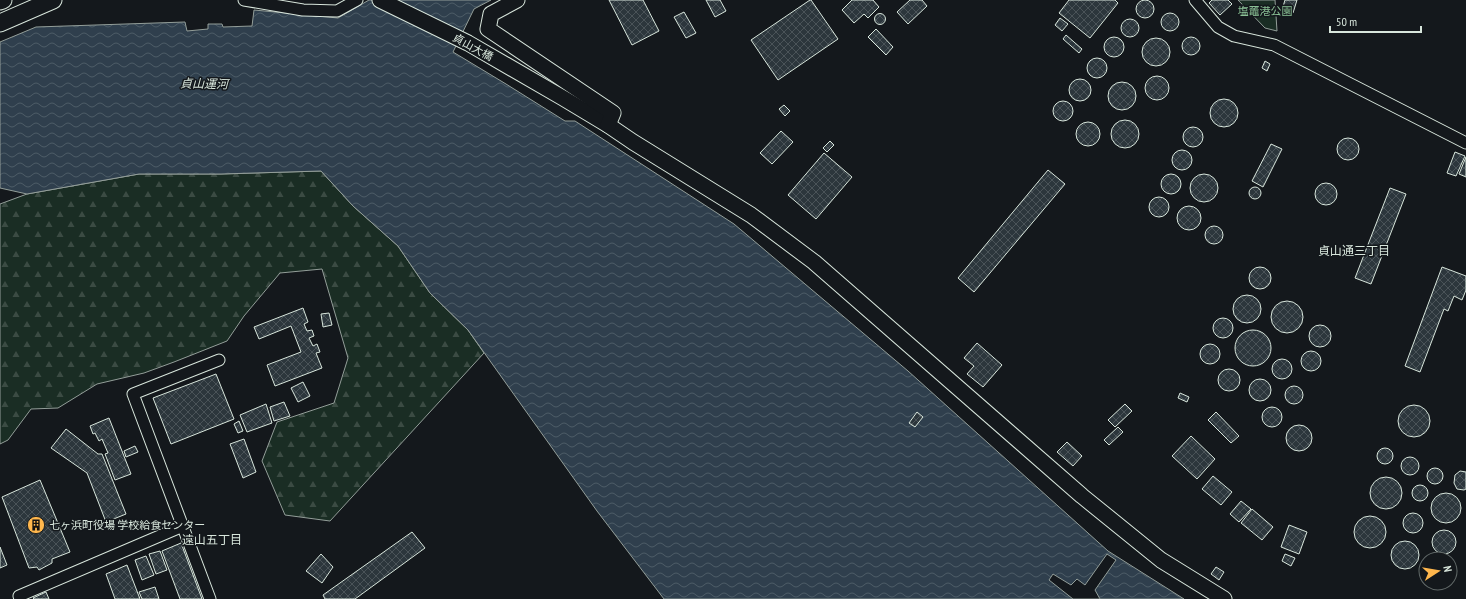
<svg xmlns="http://www.w3.org/2000/svg" width="1466" height="599" font-family="'PT Sans Narrow','Noto Sans JP',sans-serif">
  <defs>
    <pattern id="forest-firs" width="22" height="20" patternUnits="userSpaceOnUse"><rect width="22" height="20" fill="#1a2d24"/><path d="M5 1l3.5 6h-7zM16 11l3.5 6h-7z" fill="#3b4b43"/></pattern>
    <pattern id="water-waves" width="16" height="10" patternUnits="userSpaceOnUse"><rect width="16" height="10" fill="#2f3f4d"/><path d="M0 5q4-4 8 0t8 0" fill="none" stroke="#4c5b66"/></pattern>
    <pattern id="building-cross-hatch" width="8" height="8" patternUnits="userSpaceOnUse"><rect width="8" height="8" fill="#2c363c"/><path d="M0 0l8 8M0 8l8-8" fill="none" stroke="#4a5358"/></pattern>
  </defs>
  <rect width="100%" height="100%" fill="#14181c"/>
  <!-- green -->
  <polygon fill="#1a2d24" stroke="#939e99" points="1238,0 1275,0 1277,31 1265,28"/>
  <!-- forest -->
  <polygon fill="url(#forest-firs)" stroke="#939e99" points="321,171 353,206 398,246 430,293 468,330 484,353 330,521 285,515 262,461 277,422 334,403 348,358 322,269 280,273 244,316 227,341 174,362 144,373 97,384 58,408 31,409 8,440 0,444 0,204 27,194 139,174 221,174"/>
  <!-- water -->
  <polygon fill="url(#water-waves)" stroke="#939e99" points="369,0 491,0 474,9 453,52 506,84 565,121 575,121 734,224 908,371 1108,551 1184,599 664,599 597,511 468,330 430,293 398,246 353,206 321,171 221,174 139,174 27,194 0,188 0,42 36,27 185,22 187,31 208,29 208,24 222,24 223,27 252,26 254,10 338,18"/>
  <!-- pier -->
  <polygon fill="#14181c" stroke="#939e99" points="1107,554 1116,560 1095,590 1100,599 1073,599 1049,580 1053,574 1071,585 1077,579 1085,585"/>
  <!-- building -->
  <g fill="url(#building-cross-hatch)" stroke="#d8e6dc">
    <polygon points="609,0 643,0 659,31 632,45"/>
    <polygon points="706,0 720,0 726,11 715,17"/>
    <polygon points="810,0 811,0 838,39 778,80 751,40"/>
    <polygon points="852,0 873,0 879,7 868,18 864,14 854,23 842,10"/>
    <polygon points="910,0 922,0 927,6 908,24 897,12"/>
    <polygon points="1069,0 1115,0 1118,3 1090,38 1059,13"/>
    <polygon points="1212,0 1228,0 1232,4 1220,15 1209,3"/>
    <polygon points="1285,0 1297,0 1293,13 1282,10"/>
    <circle cx="1145" cy="9" r="9"/>
    <polygon points="684,12 696,33 686,38 674,17"/>
    <circle cx="1170" cy="22" r="9"/>
    <circle cx="880" cy="19" r="5.5"/>
    <polygon points="1060,18 1068,24 1062,31 1055,25"/>
    <circle cx="1130" cy="28" r="9"/>
    <polygon points="876,29 893,47 886,55 868,37"/>
    <polygon points="1066,35 1082,49 1079,53 1063,39"/>
    <circle cx="1114" cy="47" r="10"/>
    <circle cx="1191" cy="46" r="9"/>
    <circle cx="1156" cy="52" r="14"/>
    <circle cx="1097" cy="68" r="10"/>
    <polygon points="1265,61 1270,64 1267,71 1262,68"/>
    <circle cx="1157" cy="88" r="12"/>
    <circle cx="1080" cy="90" r="11"/>
    <circle cx="1122" cy="96" r="14"/>
    <circle cx="1224" cy="113" r="14"/>
    <circle cx="1063" cy="111" r="10"/>
    <polygon points="784,105 790,111 785,116 779,109"/>
    <circle cx="1125" cy="134" r="14"/>
    <circle cx="1088" cy="134" r="12"/>
    <circle cx="1193" cy="137" r="10"/>
    <polygon points="781,131 793,142 772,164 760,153"/>
    <circle cx="1348" cy="149" r="11"/>
    <polygon points="830,141 834,145 827,152 823,148"/>
    <polygon points="1271,144 1282,149 1263,187 1252,181"/>
    <circle cx="1182" cy="160" r="10"/>
    <polygon points="1455,152 1465,156 1456,176 1447,173"/>
    <polygon points="824,153 852,177 816,219 788,195"/>
    <polygon points="1466,157 1466,177 1459,174"/>
    <polygon points="1048,170 1065,184 974,292 958,278"/>
    <circle cx="1204" cy="188" r="14"/>
    <circle cx="1171" cy="184" r="10"/>
    <circle cx="1326" cy="194" r="11"/>
    <circle cx="1255" cy="193" r="6"/>
    <polygon points="1390,188 1406,194 1371,284 1355,278"/>
    <circle cx="1159" cy="207" r="10"/>
    <circle cx="1189" cy="218" r="12"/>
    <circle cx="1214" cy="235" r="9"/>
    <polygon points="1442,267 1466,276 1466,290 1462,300 1454,296 1448,311 1444,309 1420,372 1405,366"/>
    <circle cx="1260" cy="278" r="11"/>
    <circle cx="1247" cy="309" r="14"/>
    <circle cx="1287" cy="317" r="16"/>
    <polygon points="303,308 308,322 304,324 307,331 312,330 314,336 309,338 313,346 317,344 320,352 316,353 322,368 275,386 267,365 301,352 291,326 259,339 254,327"/>
    <polygon points="329,313 332,325 323,327 321,314"/>
    <circle cx="1223" cy="328" r="10"/>
    <circle cx="1320" cy="336" r="11"/>
    <circle cx="1253" cy="348" r="18"/>
    <polygon points="977,343 1002,365 983,387 967,374 974,366 964,358"/>
    <circle cx="1210" cy="354" r="10"/>
    <circle cx="1311" cy="361" r="10"/>
    <circle cx="1282" cy="369" r="10"/>
    <circle cx="1229" cy="380" r="11"/>
    <polygon points="216,374 234,419 171,444 153,398"/>
    <circle cx="1260" cy="390" r="11"/>
    <polygon points="303,382 310,396 298,402 291,388"/>
    <circle cx="1294" cy="395" r="9"/>
    <polygon points="1180,393 1189,397 1187,402 1178,398"/>
    <polygon points="284,402 290,416 274,421 270,407"/>
    <polygon points="266,404 272,423 247,432 240,415"/>
    <polygon points="1125,404 1132,411 1115,427 1108,420"/>
    <circle cx="1414" cy="421" r="16"/>
    <circle cx="1272" cy="417" r="10"/>
    <polygon points="917,412 923,417 915,427 909,423"/>
    <polygon points="1216,412 1239,436 1231,443 1208,420"/>
    <polygon points="109,418 131,474 115,480 105,454 108,453 102,439 99,441 95,433 93,434 90,426"/>
    <polygon points="239,421 243,431 238,433 234,424"/>
    <circle cx="1299" cy="438" r="13"/>
    <polygon points="1118,427 1123,432 1109,445 1104,440"/>
    <polygon points="66,429 98,454 102,454 126,514 106,522 87,473 51,448"/>
    <polygon points="1191,436 1215,459 1197,479 1172,456"/>
    <polygon points="244,439 256,472 243,478 230,444"/>
    <polygon points="1067,442 1082,456 1073,466 1057,452"/>
    <polygon points="135,446 138,452 126,457 124,451"/>
    <circle cx="1385" cy="456" r="8"/>
    <circle cx="1410" cy="466" r="9"/>
    <circle cx="1435" cy="476" r="8"/>
    <polygon points="1460,471 1466,472 1466,489 1464,490 1457,489 1454,483 1455,475"/>
    <polygon points="1213,476 1232,492 1221,505 1202,489"/>
    <circle cx="1386" cy="493" r="16"/>
    <polygon points="40,480 70,552 52,559 52,563 39,570 37,567 29,568 2,497"/>
    <circle cx="1420" cy="493" r="8"/>
    <circle cx="1446" cy="508" r="15"/>
    <polygon points="1241,501 1251,509 1239,522 1230,514"/>
    <polygon points="1252,509 1273,527 1262,540 1241,523"/>
    <circle cx="1413" cy="523" r="10"/>
    <circle cx="1370" cy="532" r="16"/>
    <polygon points="1289,525 1307,532 1299,554 1281,547"/>
    <circle cx="1444" cy="542" r="12"/>
    <polygon points="412,532 425,548 355,599 325,599 323,595"/>
    <circle cx="1405" cy="555" r="14"/>
    <polygon points="181,543 202,599 180,599 162,551"/>
    <polygon points="0,547 7,565 0,568"/>
    <polygon points="160,551 167,570 156,574 149,554"/>
    <polygon points="321,554 333,567 322,583 306,571"/>
    <polygon points="1285,554 1295,558 1291,566 1282,561"/>
    <polygon points="146,556 154,575 142,580 135,560"/>
    <polygon points="1426,563 1426,581 1422,575 1422,571 1423,567"/>
    <polygon points="127,565 140,599 115,599 106,574"/>
    <polygon points="1216,567 1224,572 1219,580 1211,574"/>
    <polygon points="155,587 159,599 142,599 139,592"/>
    <polygon points="46,592 49,599 34,599 33,598"/>
  </g>
  <g fill="none" stroke-linecap="round" stroke-linejoin="round">
    <defs>
      <g id="street">
        <polyline points="244,0 303,10 337,11 357,0"/>
        <polyline points="1195,0 1218,27 1234,36 1274,45 1466,143"/>
        <polyline points="20,599 19,596 183,526"/>
        <polyline points="210,599 133,394 219,360"/>
      </g>
      <g id="secondary">
        <polyline points="380,0 468,43 563,98 608,125 633,142 751,215 814,262 1082,496 1161,560 1224,599"/>
        <polyline points="517,0 491,14 488,29 613,113 608,125"/>
      </g>
      <g id="primary">
        <polyline points="0,1 3,0"/>
        <polyline points="0,23 53,0"/>
      </g>
    </defs>
    <!-- street casing -->
    <use href="#street" stroke="#d8e6dc" stroke-width="13"/>
    <!-- secondary casing -->
    <use href="#secondary" stroke="#d8e6dc" stroke-width="17"/>
    <!-- primary casing -->
    <use href="#primary" stroke="#d8e6dc" stroke-width="19"/>
    <!-- street -->
    <use href="#street" stroke="#14181c" stroke-width="11"/>
    <!-- secondary -->
    <use href="#secondary" stroke="#14181c" stroke-width="15"/>
    <!-- primary -->
    <use href="#primary" stroke="#14181c" stroke-width="17"/>
  </g>
  <!-- icons -->
  <defs>
    <symbol id="building-disc" viewBox="-11 -11 22 22"><circle r="9.5" fill="#ffb74d" stroke="#14181c"/><path d="M-4-6H4V6H1V3H-1V6H-4ZM-2.5-4.3h1.7v1.8h-1.7ZM.8-4.3h1.7v1.8H.8ZM-2.5-1h1.7V.8h-1.7ZM.8-1h1.7V.8H.8Z" fill="#111"/></symbol>
  </defs>
  <g fill-rule="evenodd">
    <use href="#building-disc" x="26" y="515" width="20" height="20"/>
  </g>
  <g text-anchor="middle" stroke-width="3" stroke-linejoin="round" paint-order="stroke">
    <!-- park labels -->
    <g font-size="11" fill="#8ac095" stroke="#14181c">
      <text x="1265" y="15">塩竈港公園</text>
    </g>
    <!-- street labels -->
    <g font-size="11" fill="#d8e6dc" stroke="#14181c">
      <text transform="translate(473 47) rotate(29)" y="4">貞山大橋</text>
    </g>
    <!-- poi labels -->
    <g font-size="11" fill="#d8e6dc" stroke="#14181c" text-anchor="start">
      <text x="49" y="529">七ヶ浜町役場 学校給食センター</text>
    </g>
    <!-- water labels -->
    <g font-size="12" font-style="italic" fill="#d8e6dc" stroke="#14181c">
      <text transform="translate(204 84) rotate(1)" y="4">貞山運河</text>
    </g>
    <!-- neighbourhood labels -->
    <g font-size="12" fill="#d8e6dc" stroke="#14181c">
      <text x="1354" y="255">貞山通三丁目</text>
      <text x="212" y="544">遠山五丁目</text>
    </g>
  </g>
  <!-- north arrow -->
  <g transform="translate(1438 571) rotate(78)"><circle r="19" fill="#14181c" stroke="#626a69"/>
  <path d="M0-3L7 15L0 10L-7 15Z" fill="#ffb74d"/>
  <text y="-6" font-size="11" font-weight="bold" text-anchor="middle" fill="#d8e6dc">N</text>
  </g>
  <!-- scale -->
  <path d="M1330 26v6h91v-6" fill="none" stroke="#d8e6dc" stroke-width="2"/>
  <text x="1336" y="26" font-size="12" fill="#d8e6dc" stroke="#14181c" stroke-width="3" paint-order="stroke">50 m</text>
</svg>
